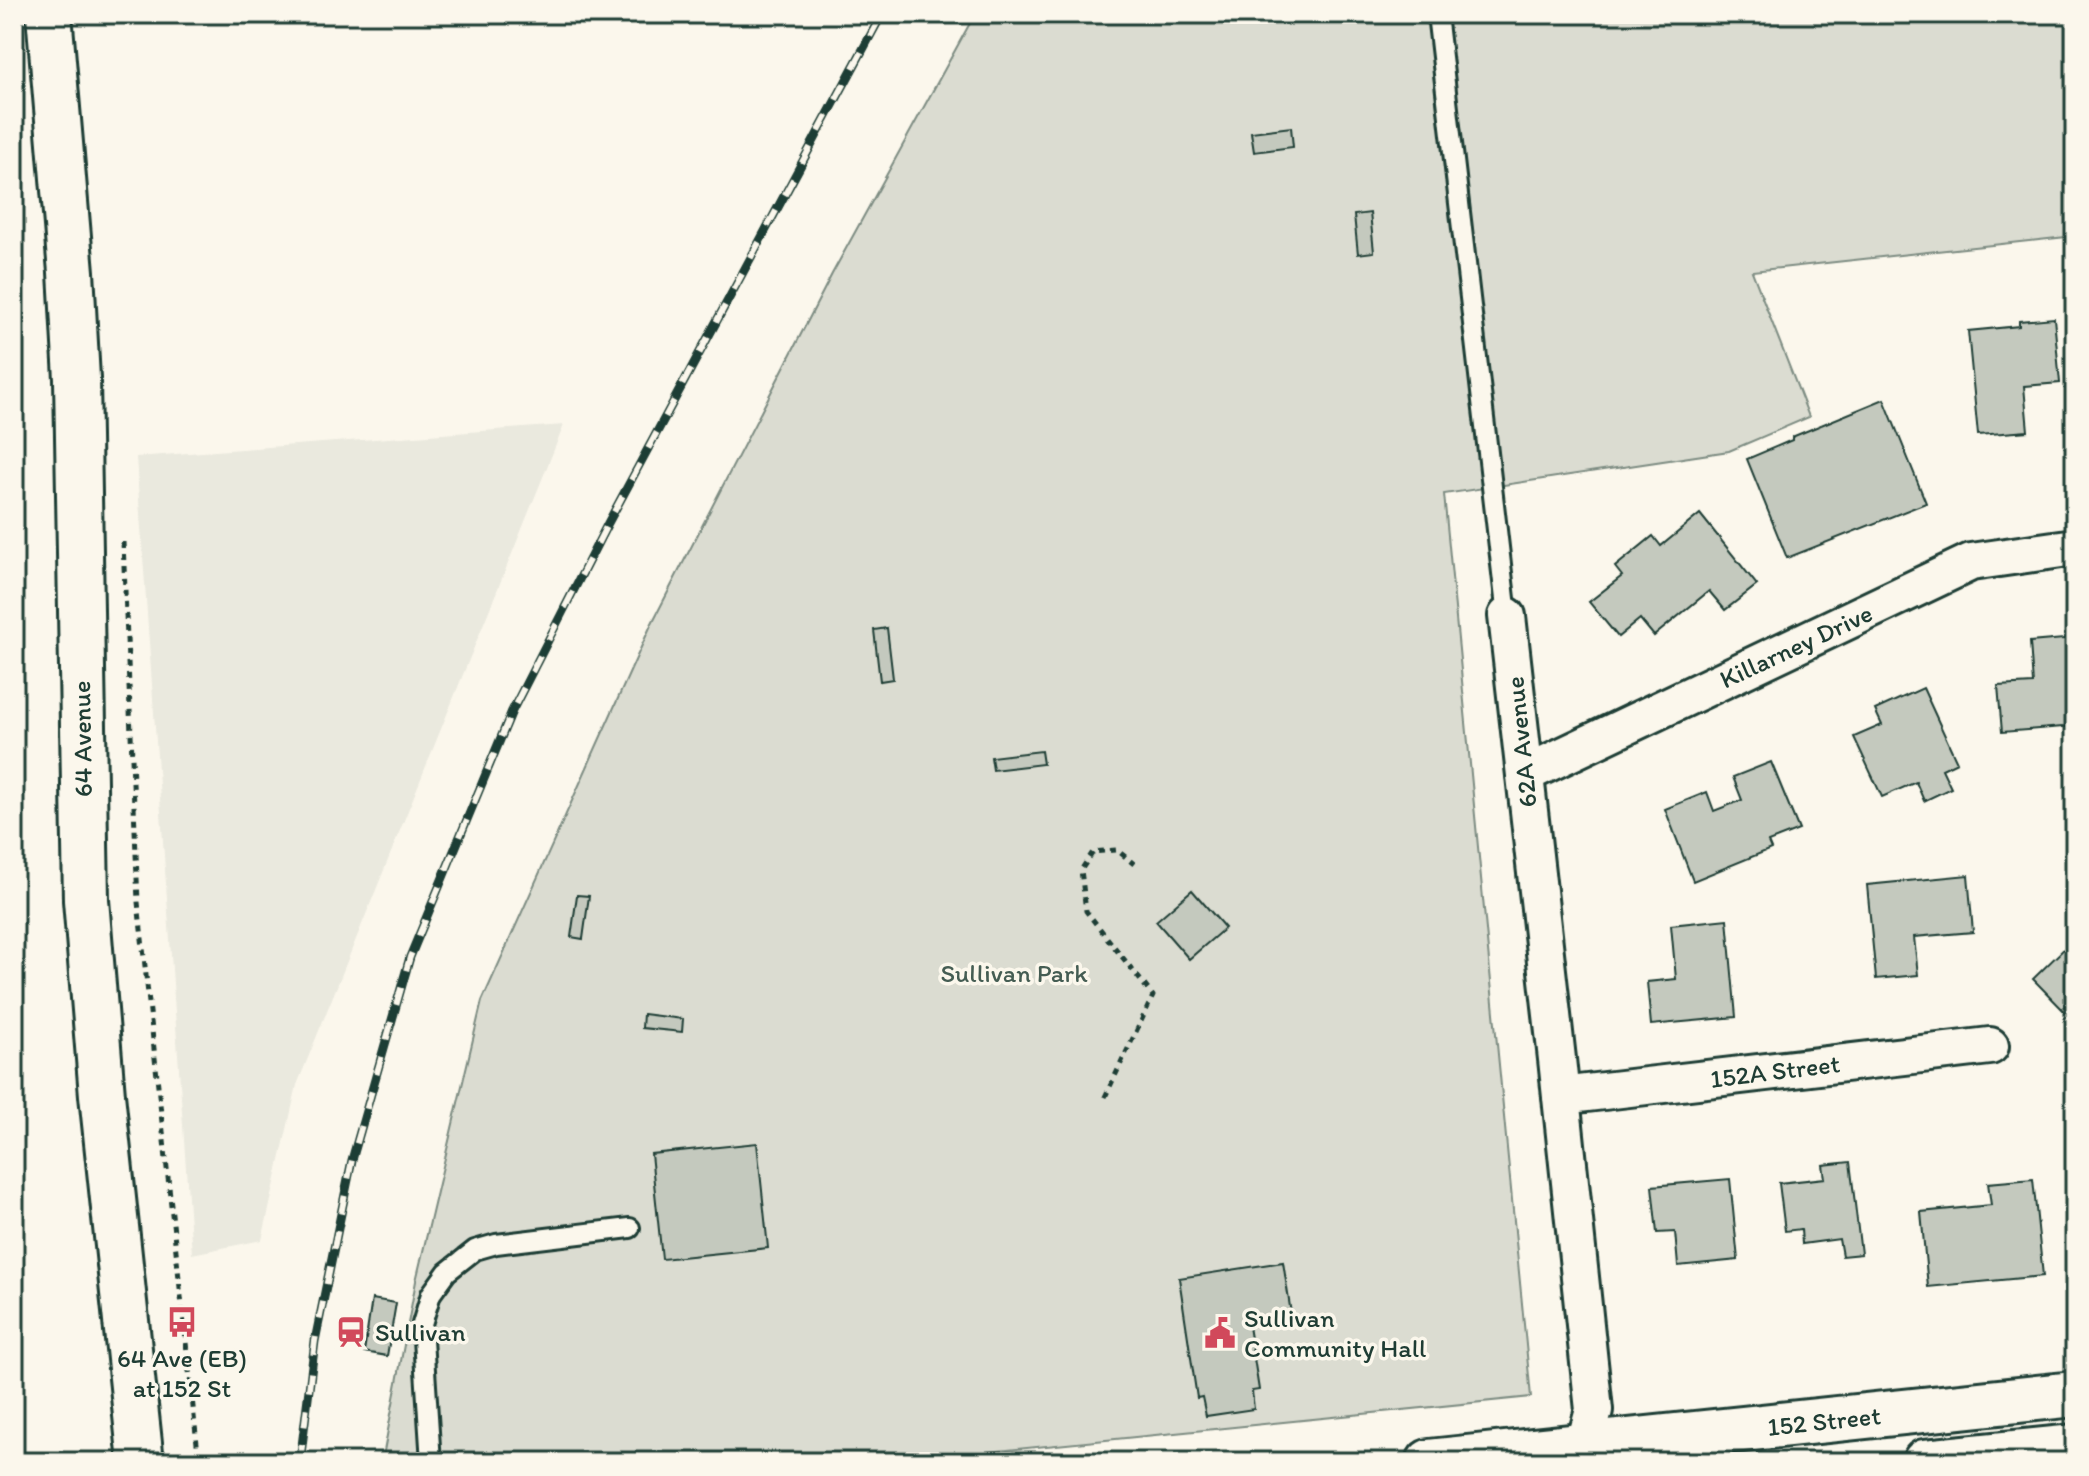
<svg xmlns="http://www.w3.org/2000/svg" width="2089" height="1476" font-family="Itim,sans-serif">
  <rect width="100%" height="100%" fill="#fbf7ec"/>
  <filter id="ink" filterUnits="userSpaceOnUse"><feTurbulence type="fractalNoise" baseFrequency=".0125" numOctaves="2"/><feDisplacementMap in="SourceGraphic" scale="16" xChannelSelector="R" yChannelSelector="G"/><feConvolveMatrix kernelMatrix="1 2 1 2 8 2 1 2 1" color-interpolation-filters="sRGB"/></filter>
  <g filter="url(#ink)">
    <!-- built -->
    <polygon fill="#eae9de" points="564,425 297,1085 262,1240 192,1254 136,457"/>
    <!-- green -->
    <polygon fill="#dbdcd1" stroke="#7d8c82" stroke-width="2" points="975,14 2075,14 2075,236 1752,271 1809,417 1729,451 1444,494 1531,1397 888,1462 382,1462 416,1281 482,1001 651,625 832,274"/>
    <!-- building -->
    <g fill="#c4c9be" stroke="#1f3d34" stroke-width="2">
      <polygon points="1291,127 1293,147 1254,152 1251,132"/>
      <polygon points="1370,213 1374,252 1358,254 1354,215"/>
      <polygon points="2054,318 2060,383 2024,386 2028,431 1978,435 1968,331 2019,326 2019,321"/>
      <polygon points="1884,399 1926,503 1787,558 1747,459 1792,440 1792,437"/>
      <polygon points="1700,514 1757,585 1725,610 1709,591 1654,636 1640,619 1618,637 1589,602 1622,576 1615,567 1653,536 1661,546"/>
      <polygon points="887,628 893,679 880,681 874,630"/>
      <polygon points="2075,638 2075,726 2002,732 1998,686 2033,684 2030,642"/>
      <polygon points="1923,688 1957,762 1942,769 1951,788 1924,801 1916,782 1882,797 1854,737 1882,725 1875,710"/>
      <polygon points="1041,751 1043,764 993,770 991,757"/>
      <polygon points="1771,762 1799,830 1768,842 1771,849 1693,881 1665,809 1707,792 1714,811 1742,800 1733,777"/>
      <polygon points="1968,875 1973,932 1914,937 1918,975 1876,979 1867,885"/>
      <polygon points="1192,890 1225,928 1189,959 1156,921"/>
      <polygon points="577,895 589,896 583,939 571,937"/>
      <polygon points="1727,919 1736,1017 1651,1025 1647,982 1676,979 1671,925"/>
      <polygon points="2075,938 2075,1008 2068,1015 2033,979"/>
      <polygon points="643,1014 683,1019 682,1032 642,1028"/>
      <polygon points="757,1143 768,1248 662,1259 651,1154"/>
      <polygon points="1850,1162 1861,1254 1842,1256 1839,1239 1802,1244 1801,1229 1785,1231 1779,1183 1825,1178 1823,1165"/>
      <polygon points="1730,1179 1738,1260 1678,1266 1675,1232 1657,1233 1652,1186"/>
      <polygon points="2033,1179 2043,1276 1928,1287 1921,1212 1991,1205 1988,1183"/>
      <polygon points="1283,1262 1292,1320 1249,1326 1259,1390 1252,1391 1254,1409 1206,1416 1202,1397 1197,1398 1179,1278"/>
      <polygon points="372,1299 396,1303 387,1356 364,1352"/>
    </g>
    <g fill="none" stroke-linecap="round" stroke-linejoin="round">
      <defs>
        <g id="lane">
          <polyline points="1437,14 1507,616"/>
          <polyline points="431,1462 422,1324 431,1294 447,1272 475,1250 496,1244 630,1228"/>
        </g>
        <g id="street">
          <polyline points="1507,616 1557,1059 1594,1410 1584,1447 1567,1461"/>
          <polyline points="1525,774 1971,562 2075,547"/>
          <polyline points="1561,1096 1990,1046"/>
        </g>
        <g id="secondary">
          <polyline points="49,14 71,272 77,379 86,900 102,1095 141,1462"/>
          <polyline points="1429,1462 2075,1394"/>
          <polyline points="1925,1462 2075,1447"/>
        </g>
      </defs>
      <!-- lane casing -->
      <use href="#lane" stroke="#1f3d34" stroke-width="24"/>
      <!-- street casing -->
      <use href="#street" stroke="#1f3d34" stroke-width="42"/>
      <!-- secondary casing -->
      <use href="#secondary" stroke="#1f3d34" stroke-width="50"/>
      <!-- path -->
      <g stroke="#1f3d34" stroke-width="5" stroke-dasharray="6 6" stroke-linecap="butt">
        <polyline points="123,542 138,902 199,1462"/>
        <polyline points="1105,1097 1153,996 1086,911 1081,870 1093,852 1117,850 1134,864"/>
      </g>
      <!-- lane -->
      <use href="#lane" stroke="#fbf7ec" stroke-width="18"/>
      <!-- street -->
      <use href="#street" stroke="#fbf7ec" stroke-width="36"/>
      <!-- secondary -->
      <use href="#secondary" stroke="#fbf7ec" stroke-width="44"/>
      <defs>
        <polyline id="rail" points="300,1462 315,1341 352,1160 410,957 512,711 608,523 882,14"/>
      </defs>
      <!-- rail casing -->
      <use href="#rail" stroke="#1f3d34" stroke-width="9"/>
      <!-- rail -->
      <use href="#rail" stroke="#fbf7ec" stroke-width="6" stroke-dasharray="18" stroke-linecap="butt"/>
    </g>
  </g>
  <!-- icons -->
  <defs>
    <symbol id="bus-bare" viewBox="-9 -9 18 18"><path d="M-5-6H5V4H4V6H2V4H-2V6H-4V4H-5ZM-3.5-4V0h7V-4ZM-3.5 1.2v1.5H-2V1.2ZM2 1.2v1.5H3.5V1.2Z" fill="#d1495b" stroke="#fbf7ec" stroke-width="2.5" paint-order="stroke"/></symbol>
    <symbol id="station-bare" viewBox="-9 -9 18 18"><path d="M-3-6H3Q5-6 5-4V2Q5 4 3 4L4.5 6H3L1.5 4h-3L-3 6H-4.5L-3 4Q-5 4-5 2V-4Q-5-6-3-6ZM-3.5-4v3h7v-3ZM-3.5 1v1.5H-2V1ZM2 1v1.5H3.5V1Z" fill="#d1495b" stroke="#fbf7ec" stroke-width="2.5" paint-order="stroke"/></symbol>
    <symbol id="civic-bare" viewBox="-9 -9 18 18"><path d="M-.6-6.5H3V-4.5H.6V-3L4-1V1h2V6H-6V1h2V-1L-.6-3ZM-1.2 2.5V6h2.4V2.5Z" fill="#d1495b" stroke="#fbf7ec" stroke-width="2.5" paint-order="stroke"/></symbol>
  </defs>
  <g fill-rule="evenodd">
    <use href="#bus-bare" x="160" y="1300" width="44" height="44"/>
    <use href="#station-bare" x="329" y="1310" width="44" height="44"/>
    <use href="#civic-bare" x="1198" y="1311" width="44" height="44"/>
  </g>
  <g text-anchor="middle" stroke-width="7" stroke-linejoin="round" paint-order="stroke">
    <!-- street labels -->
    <g font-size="26" fill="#1f3d34" stroke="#fbf7ec">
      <text transform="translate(1796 646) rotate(-25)" y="9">Killarney Drive</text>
      <text transform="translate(82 739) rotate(-91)" y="9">64 Avenue</text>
      <text transform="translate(1521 742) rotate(-96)" y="9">62A Avenue</text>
      <text transform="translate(1775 1071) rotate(-7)" y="9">152A Street</text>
      <text transform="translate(1824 1421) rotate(-6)" y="9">152 Street</text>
    </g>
    <!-- park labels -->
    <g font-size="26" fill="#455d53" stroke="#fbf7ec">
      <text x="1014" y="982">Sullivan Park</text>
    </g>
    <!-- poi labels -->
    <g font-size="26" fill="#1f3d34" stroke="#fbf7ec" text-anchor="start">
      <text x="1244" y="1327">Sullivan<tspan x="1244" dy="30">Community Hall</tspan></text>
      <text x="375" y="1341">Sullivan</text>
      <text x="182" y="1367" text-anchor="middle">64 Ave (EB)<tspan x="182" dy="30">at 152 St</tspan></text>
    </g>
  </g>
  <!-- margin -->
  <rect width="2089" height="1476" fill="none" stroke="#fbf7ec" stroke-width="48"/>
  <rect x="24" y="24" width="2041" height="1428" fill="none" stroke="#1f3d34" stroke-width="3" filter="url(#ink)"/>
</svg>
